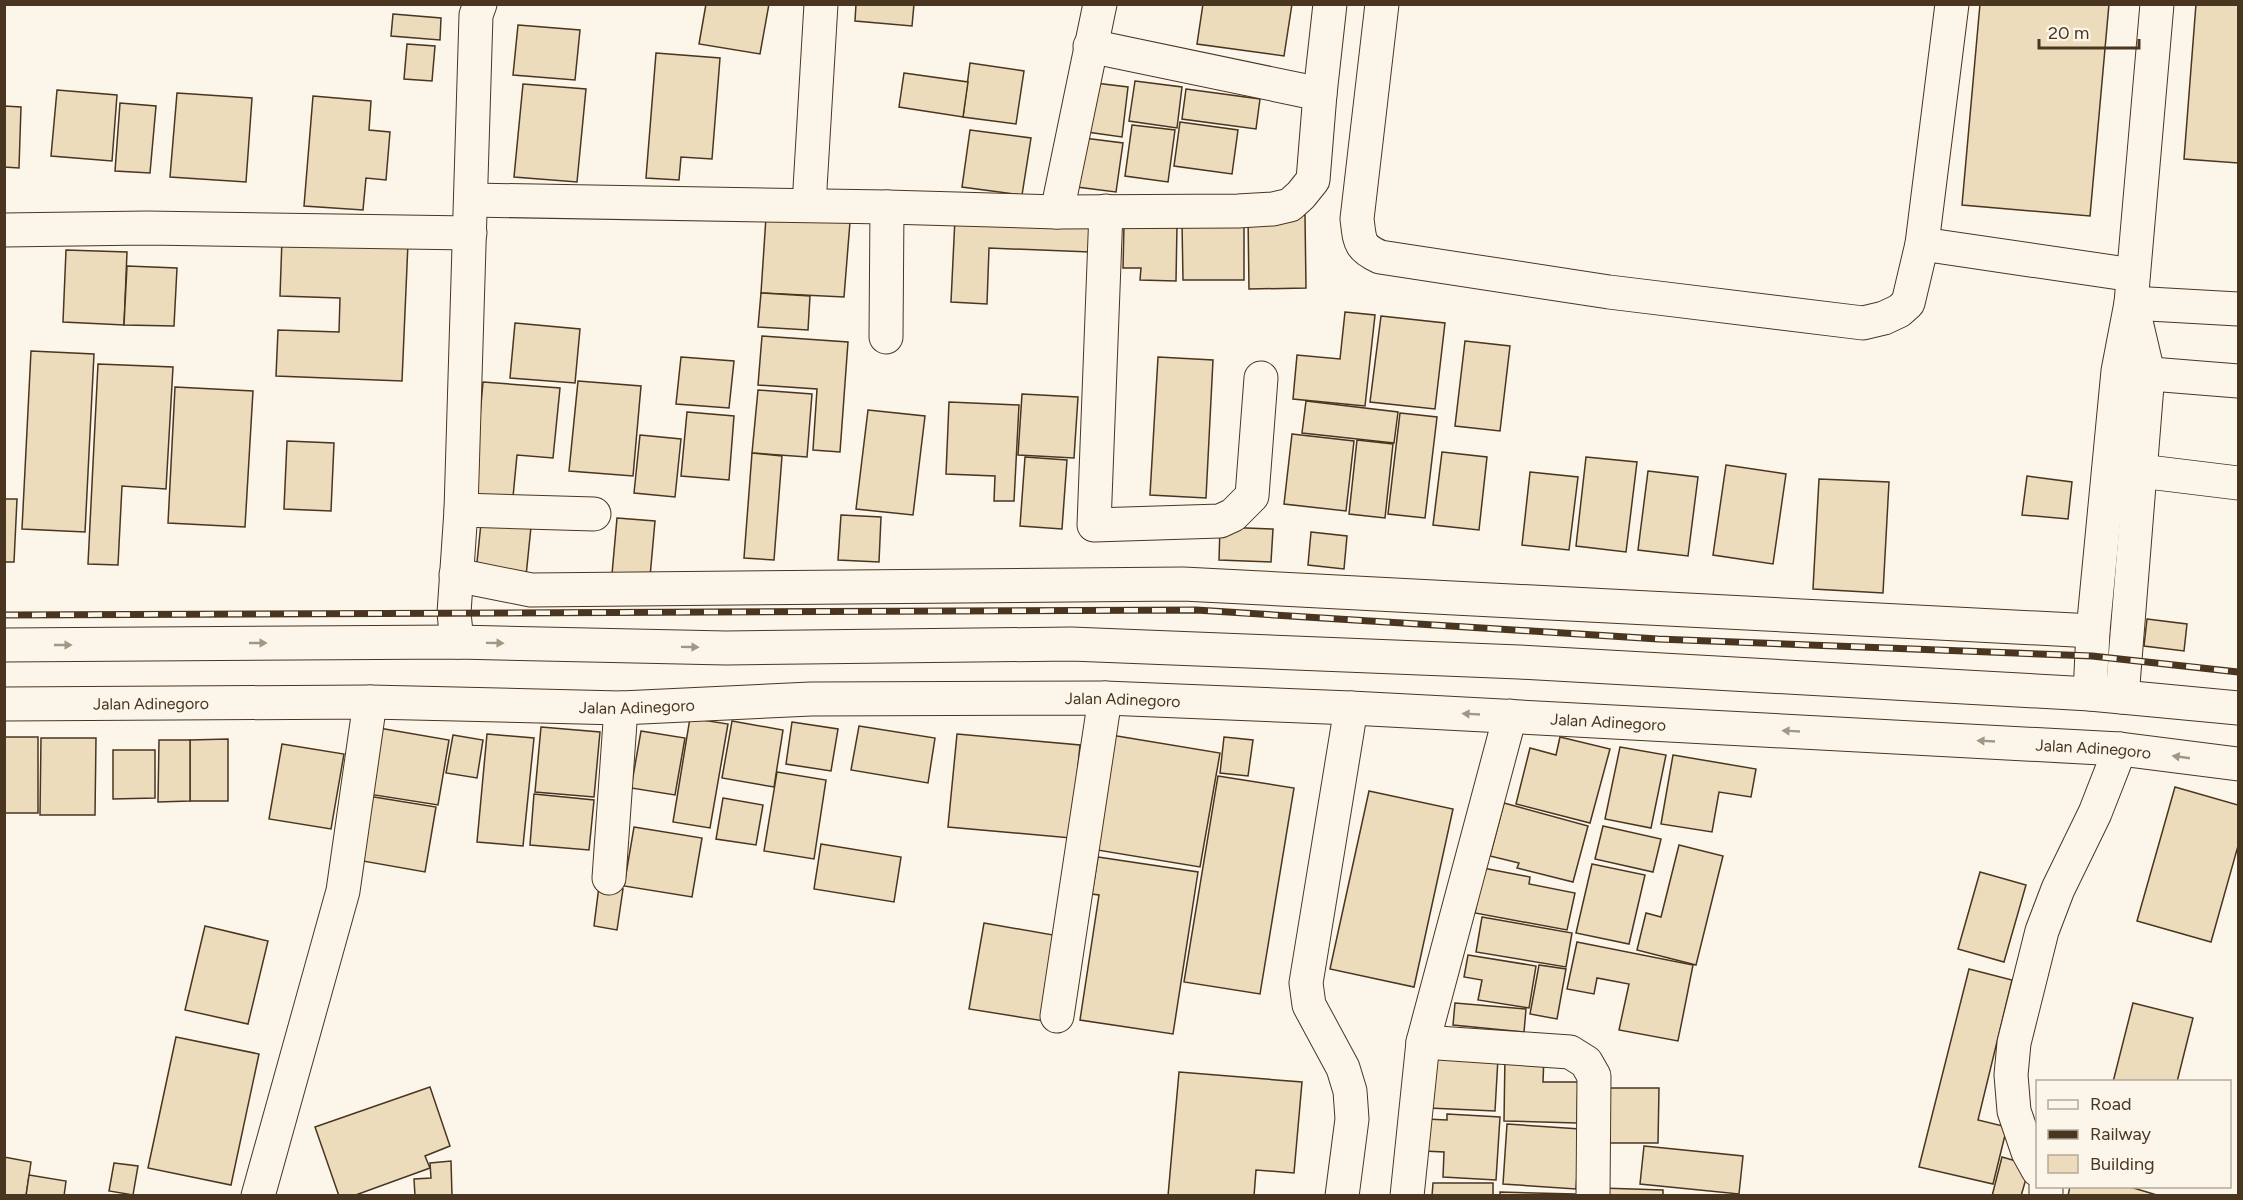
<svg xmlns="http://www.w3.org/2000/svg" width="2243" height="1200" font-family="Figtree,sans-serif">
  <rect width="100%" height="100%" fill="#fbf6e9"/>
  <!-- building -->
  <g fill="#ecdcbc" stroke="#4a3520" stroke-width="1.5">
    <polygon points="706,4 769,4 760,54 699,44"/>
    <polygon points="856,4 914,4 912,26 855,21"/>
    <polygon points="1203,4 1292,4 1284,56 1197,44"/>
    <polygon points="1980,4 2109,4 2090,216 1962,205"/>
    <polygon points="2196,4 2238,4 2238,163 2184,159"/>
    <polygon points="393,14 441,18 440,40 391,36"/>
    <polygon points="518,25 580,30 575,80 513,75"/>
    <polygon points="407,44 435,46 432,81 404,79"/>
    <polygon points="656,53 720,58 712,159 681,157 679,180 646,178"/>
    <polygon points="970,63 1024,71 1016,124 963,117"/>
    <polygon points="904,73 968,82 963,117 899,107"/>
    <polygon points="1135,81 1182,87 1177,128 1129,121"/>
    <polygon points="1087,82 1128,87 1122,137 1080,131"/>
    <polygon points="523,84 586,89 577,182 514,177"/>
    <polygon points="1186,89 1260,99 1256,129 1182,119"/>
    <polygon points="57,90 117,95 112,161 51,156"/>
    <polygon points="177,93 252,98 246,182 170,177"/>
    <polygon points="313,96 371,101 369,130 390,132 386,180 366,178 363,210 304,206"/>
    <polygon points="120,103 156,106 150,173 115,171"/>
    <polygon points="4,106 21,107 19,168 4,167"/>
    <polygon points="1180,122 1238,130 1232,174 1174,166"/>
    <polygon points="1132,125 1175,130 1168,182 1125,176"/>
    <polygon points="970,130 1031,138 1022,195 962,187"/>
    <polygon points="1076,137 1123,143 1116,192 1069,186"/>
    <polygon points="1305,215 1306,288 1249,289 1248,216"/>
    <polygon points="766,217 850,222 844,297 761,293"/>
    <polygon points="955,218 1091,223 1090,252 989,248 987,304 951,302"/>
    <polygon points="1244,222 1244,280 1183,280 1182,223"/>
    <polygon points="1124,225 1177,225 1176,281 1140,280 1141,268 1123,268"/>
    <polygon points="282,239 408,243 402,381 276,376 278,330 339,332 340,298 280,296"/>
    <polygon points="66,250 127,252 124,325 63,322"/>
    <polygon points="127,266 177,268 174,326 124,325"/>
    <polygon points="761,293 810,296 808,330 758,327"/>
    <polygon points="1345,312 1375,315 1365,406 1293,399 1297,355 1340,359"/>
    <polygon points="1381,316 1445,323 1435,409 1370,402"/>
    <polygon points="515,323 580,329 575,383 510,378"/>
    <polygon points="762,336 848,342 840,452 813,450 817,389 758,385"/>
    <polygon points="1465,341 1510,346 1500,431 1455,426"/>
    <polygon points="31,351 94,354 85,532 22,529"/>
    <polygon points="681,357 734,361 729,408 676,404"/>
    <polygon points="1158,357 1213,360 1206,498 1150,495"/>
    <polygon points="98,364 173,367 166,489 122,486 118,565 88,564"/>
    <polygon points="578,381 641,386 633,476 569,471"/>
    <polygon points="483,382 560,388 553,458 517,455 513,497 473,494"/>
    <polygon points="175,387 253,391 245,527 168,523"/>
    <polygon points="758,390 812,394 807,457 752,453"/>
    <polygon points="1022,394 1078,397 1074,458 1018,455"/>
    <polygon points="1306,401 1398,412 1394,443 1302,433"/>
    <polygon points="949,402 1019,405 1014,501 994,501 995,476 946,474"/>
    <polygon points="868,410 925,416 913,515 856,509"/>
    <polygon points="687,412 734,416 729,480 681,476"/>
    <polygon points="1400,413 1437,417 1425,518 1388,514"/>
    <polygon points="1292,434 1354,441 1346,511 1284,504"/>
    <polygon points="640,435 681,439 675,497 634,493"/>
    <polygon points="1357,440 1393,444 1385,518 1349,514"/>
    <polygon points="287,441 334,443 331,511 284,509"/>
    <polygon points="1442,452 1487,457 1479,530 1433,525"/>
    <polygon points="752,453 782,456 774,560 744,558"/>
    <polygon points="1025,457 1067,460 1062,529 1020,526"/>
    <polygon points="1586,457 1637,462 1626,552 1576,546"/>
    <polygon points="1726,465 1786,474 1773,564 1713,555"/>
    <polygon points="1648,471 1698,477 1688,556 1638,550"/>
    <polygon points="1530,472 1578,477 1569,550 1522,545"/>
    <polygon points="2027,476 2072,482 2068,519 2022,515"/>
    <polygon points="1819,479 1889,482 1883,593 1813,589"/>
    <polygon points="4,499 17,499 14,562 4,562"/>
    <polygon points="841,515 881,517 879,562 838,560"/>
    <polygon points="617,518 655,521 650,577 612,574"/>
    <polygon points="481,523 531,527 526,576 476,572"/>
    <polygon points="1220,527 1273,529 1271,562 1219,560"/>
    <polygon points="1311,532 1347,536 1344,569 1308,565"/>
    <polygon points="2147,619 2187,624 2184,651 2144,646"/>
    <polygon points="690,718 728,724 710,828 673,822"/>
    <polygon points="732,721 783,730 774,787 722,778"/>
    <polygon points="792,722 838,729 831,771 786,764"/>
    <polygon points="859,726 935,738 928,783 851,770"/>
    <polygon points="541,727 600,732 594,797 535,792"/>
    <polygon points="379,728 449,740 438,805 368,794"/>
    <polygon points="641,731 685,738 675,795 631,788"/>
    <polygon points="487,734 534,738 523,846 477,842"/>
    <polygon points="957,734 1080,745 1071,838 948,827"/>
    <polygon points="453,735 483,740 477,778 446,773"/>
    <polygon points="1111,735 1220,753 1200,867 1091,849"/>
    <rect x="4" y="737" width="34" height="76"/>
    <polygon points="1224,737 1253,740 1248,776 1220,773"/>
    <polygon points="1560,737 1610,749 1590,823 1516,804 1530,748 1556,755"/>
    <polygon points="41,738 96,738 95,815 40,815"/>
    <polygon points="228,739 228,801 190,801 190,740"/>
    <polygon points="159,740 190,740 190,801 158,802"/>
    <polygon points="282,744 344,754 331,829 269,819"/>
    <polygon points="1620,747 1666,755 1651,828 1605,819"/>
    <polygon points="113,750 155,750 155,798 113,799"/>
    <polygon points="1673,755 1756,769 1751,797 1719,792 1712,832 1661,824"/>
    <polygon points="777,772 826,780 814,859 764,851"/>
    <polygon points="1218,776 1294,788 1260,994 1184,982"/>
    <polygon points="2175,787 2238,805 2238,846 2211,942 2137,921"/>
    <polygon points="1369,791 1453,809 1414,987 1330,969"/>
    <polygon points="534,794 594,800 589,850 530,845"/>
    <polygon points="368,796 436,807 425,872 357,860"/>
    <polygon points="723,798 763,805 756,845 716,839"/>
    <polygon points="1504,803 1588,826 1573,882 1517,868 1519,863 1490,856"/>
    <polygon points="1603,826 1661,839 1653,872 1595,859"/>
    <polygon points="634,827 702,838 692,897 624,886"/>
    <polygon points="821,844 901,857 894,902 814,889"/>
    <polygon points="1679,845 1723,856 1696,965 1637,950 1646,913 1661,917"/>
    <polygon points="1098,857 1198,872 1173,1034 1080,1020 1099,895 1092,894"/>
    <polygon points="1592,864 1645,875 1629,944 1576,933"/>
    <polygon points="1483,868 1530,877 1529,884 1575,893 1567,930 1475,913"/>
    <polygon points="1980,872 2026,885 2004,962 1958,949"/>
    <polygon points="599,886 623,889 617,930 594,926"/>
    <polygon points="1482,917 1572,933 1566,967 1476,952"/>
    <polygon points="984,923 1059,936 1044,1021 969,1009"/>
    <polygon points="205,926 268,941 248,1024 185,1010"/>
    <polygon points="1577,942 1693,965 1678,1041 1619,1030 1629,984 1597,978 1594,994 1567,989"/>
    <polygon points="1468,955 1536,966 1529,1008 1478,1000 1482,980 1464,977"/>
    <polygon points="1539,965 1566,969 1557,1019 1530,1014"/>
    <polygon points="1969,969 2012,980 1978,1120 2007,1127 1993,1184 1919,1167"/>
    <polygon points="1455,1003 1526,1009 1524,1032 1453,1025"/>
    <polygon points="2133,1003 2193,1018 2177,1082 2113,1082"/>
    <polygon points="176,1037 259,1054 231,1185 148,1168"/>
    <polygon points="1432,1055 1498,1058 1495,1111 1429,1108"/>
    <polygon points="1505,1055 1544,1056 1543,1082 1578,1082 1577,1123 1504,1121"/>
    <polygon points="1179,1072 1302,1082 1294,1173 1256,1170 1254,1196 1168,1196"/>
    <polygon points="430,1087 450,1146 425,1156 430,1168 353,1196 339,1196 315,1127"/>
    <polygon points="1610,1088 1659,1088 1658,1143 1610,1143"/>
    <polygon points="1447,1114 1500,1117 1496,1180 1443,1177 1444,1152 1424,1151 1426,1119 1447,1120"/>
    <polygon points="1507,1124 1580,1129 1576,1189 1503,1184"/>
    <polygon points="1644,1146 1743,1156 1739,1194 1640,1184"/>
    <polygon points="4,1157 31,1162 26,1196 4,1196"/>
    <polygon points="2002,1157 2030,1165 2021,1196 1992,1196"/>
    <polygon points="451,1161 452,1196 415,1196 414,1179 431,1178 430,1163"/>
    <polygon points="114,1163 138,1166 133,1195 109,1191"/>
    <polygon points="29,1175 66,1181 64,1196 26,1196"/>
    <polygon points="1433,1183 1493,1183 1493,1196 1432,1196"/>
    <polygon points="2070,1186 2127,1186 2160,1196 2068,1196"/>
    <polygon points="1601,1188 1663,1190 1663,1196 1600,1196"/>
    <polygon points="1500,1192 1575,1194 1575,1196 1500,1196"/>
  </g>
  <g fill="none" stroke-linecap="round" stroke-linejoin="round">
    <defs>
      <g id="minor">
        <path d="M1382,4l-25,215c3,22 1,28 23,38l229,35 254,31 21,-5 15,-7 9,-8 14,-59 30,-240"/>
        <polyline points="1090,46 1320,94"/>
        <polyline points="471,200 887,207 1057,212 1238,211 1273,209 1290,205 1301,195 1313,180 1320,94 1330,4"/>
        <polyline points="809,205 821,4"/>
        <polyline points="1106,211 1094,525 1220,521 1233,515 1252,496 1261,378"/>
        <polyline points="1057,212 1100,4"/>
        <polyline points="4,230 147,228 470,233"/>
        <polyline points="1922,244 2133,275"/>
        <polyline points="2131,303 2238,309"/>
        <polyline points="886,337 887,207"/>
        <polyline points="2126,372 2238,381"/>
        <polyline points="2140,471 2238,483"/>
        <polyline points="461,510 594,514"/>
        <polyline points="456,575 531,590 1183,584 2093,631"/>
        <polyline points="457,642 454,613 461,510 476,15 480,4"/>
        <polyline points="2090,694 2093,631 2118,371 2131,303 2157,4"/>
        <polyline points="2122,697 2148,373 2134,313"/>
        <polyline points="609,878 621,708"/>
        <polyline points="1057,1016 1105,698"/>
        <polyline points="1423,1042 1570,1052 1586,1062 1594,1076 1593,1196"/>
        <polyline points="2038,1170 2028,1152 2014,1111 2011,1075 2014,1043 2042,931 2058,889 2095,813 2120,749"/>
        <polyline points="2046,1186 2046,1196"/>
        <polyline points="258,1196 343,891 370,702"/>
        <polyline points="1342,1196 1352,1119 1350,1091 1343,1068 1309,1005 1306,983 1351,708"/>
        <polyline points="1407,1196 1423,1042 1510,716"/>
      </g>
      <g id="highway">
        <polyline points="4,645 457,642 726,648 1071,644 1519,662 2090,694 2238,708"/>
        <path id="s1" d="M4,704l366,-2 251,6 190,-9 294,-1 246,10 769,41 118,15"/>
      </g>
    </defs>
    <!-- minor casing -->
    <use href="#minor" stroke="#4a3520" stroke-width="35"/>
    <!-- highway casing -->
    <use href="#highway" stroke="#4a3520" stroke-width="35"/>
    <!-- minor -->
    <use href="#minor" stroke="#fbf6e9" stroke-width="33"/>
    <!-- highway -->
    <use href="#highway" stroke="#fbf6e9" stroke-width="33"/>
    <defs>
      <polyline id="rail" points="4,615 1196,610 1658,639 2092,656 2238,672"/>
    </defs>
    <!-- rail casing -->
    <use href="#rail" stroke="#4a3520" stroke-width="7"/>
    <!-- rail -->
    <use href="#rail" stroke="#fbf6e9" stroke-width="4.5" stroke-dasharray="14" stroke-linecap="butt"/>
  </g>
  <!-- one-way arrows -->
  <defs><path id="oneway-solid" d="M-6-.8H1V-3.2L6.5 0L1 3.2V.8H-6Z" transform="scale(1.5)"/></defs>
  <g fill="#a29684">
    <use href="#oneway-solid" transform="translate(258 643)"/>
    <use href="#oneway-solid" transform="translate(495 643) rotate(1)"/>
    <use href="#oneway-solid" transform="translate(63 645)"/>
    <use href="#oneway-solid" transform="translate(690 647) rotate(1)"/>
    <use href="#oneway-solid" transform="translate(1471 714) rotate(-177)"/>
    <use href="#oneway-solid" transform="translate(1791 731) rotate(-177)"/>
    <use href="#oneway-solid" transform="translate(1986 741) rotate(-177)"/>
    <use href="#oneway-solid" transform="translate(2181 757) rotate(-172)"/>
  </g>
  <g text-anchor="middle" stroke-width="4.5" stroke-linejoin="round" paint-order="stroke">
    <!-- street labels -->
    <g font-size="16" fill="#4a3520" stroke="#fbf6e9">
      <text dy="6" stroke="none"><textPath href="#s1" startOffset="1119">Jalan Adinegoro</textPath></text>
      <text dy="6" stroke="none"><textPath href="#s1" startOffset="147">Jalan Adinegoro</textPath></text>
      <text dy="6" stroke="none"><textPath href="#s1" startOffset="633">Jalan Adinegoro</textPath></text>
      <text dy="6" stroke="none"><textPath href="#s1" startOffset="1605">Jalan Adinegoro</textPath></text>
      <text dy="6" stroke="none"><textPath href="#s1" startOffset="2091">Jalan Adinegoro</textPath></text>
    </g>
  </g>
  <!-- border -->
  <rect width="2243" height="1200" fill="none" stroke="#4a3520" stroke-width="12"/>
  <!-- legend -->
  <rect x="2036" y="1080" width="195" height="108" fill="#fbf6e9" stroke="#b4a999" stroke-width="1.5"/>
  <rect x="2048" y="1100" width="30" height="9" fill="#fbf6e9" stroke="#b4a999" stroke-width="1.5"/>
  <text x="2090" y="1110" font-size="18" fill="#4a3520">Road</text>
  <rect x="2048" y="1130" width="30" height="9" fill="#4a3520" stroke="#b4a999" stroke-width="1.5"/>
  <text x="2090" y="1140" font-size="18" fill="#4a3520">Railway</text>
  <rect x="2048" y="1155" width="30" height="18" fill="#ecdcbc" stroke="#b4a999" stroke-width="1.5"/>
  <text x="2090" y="1170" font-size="18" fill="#4a3520">Building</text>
  <!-- scale -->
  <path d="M2039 39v9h100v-9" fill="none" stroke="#4a3520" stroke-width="3"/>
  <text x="2048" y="39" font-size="18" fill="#4a3520" stroke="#fbf6e9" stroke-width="4.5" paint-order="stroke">20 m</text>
</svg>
